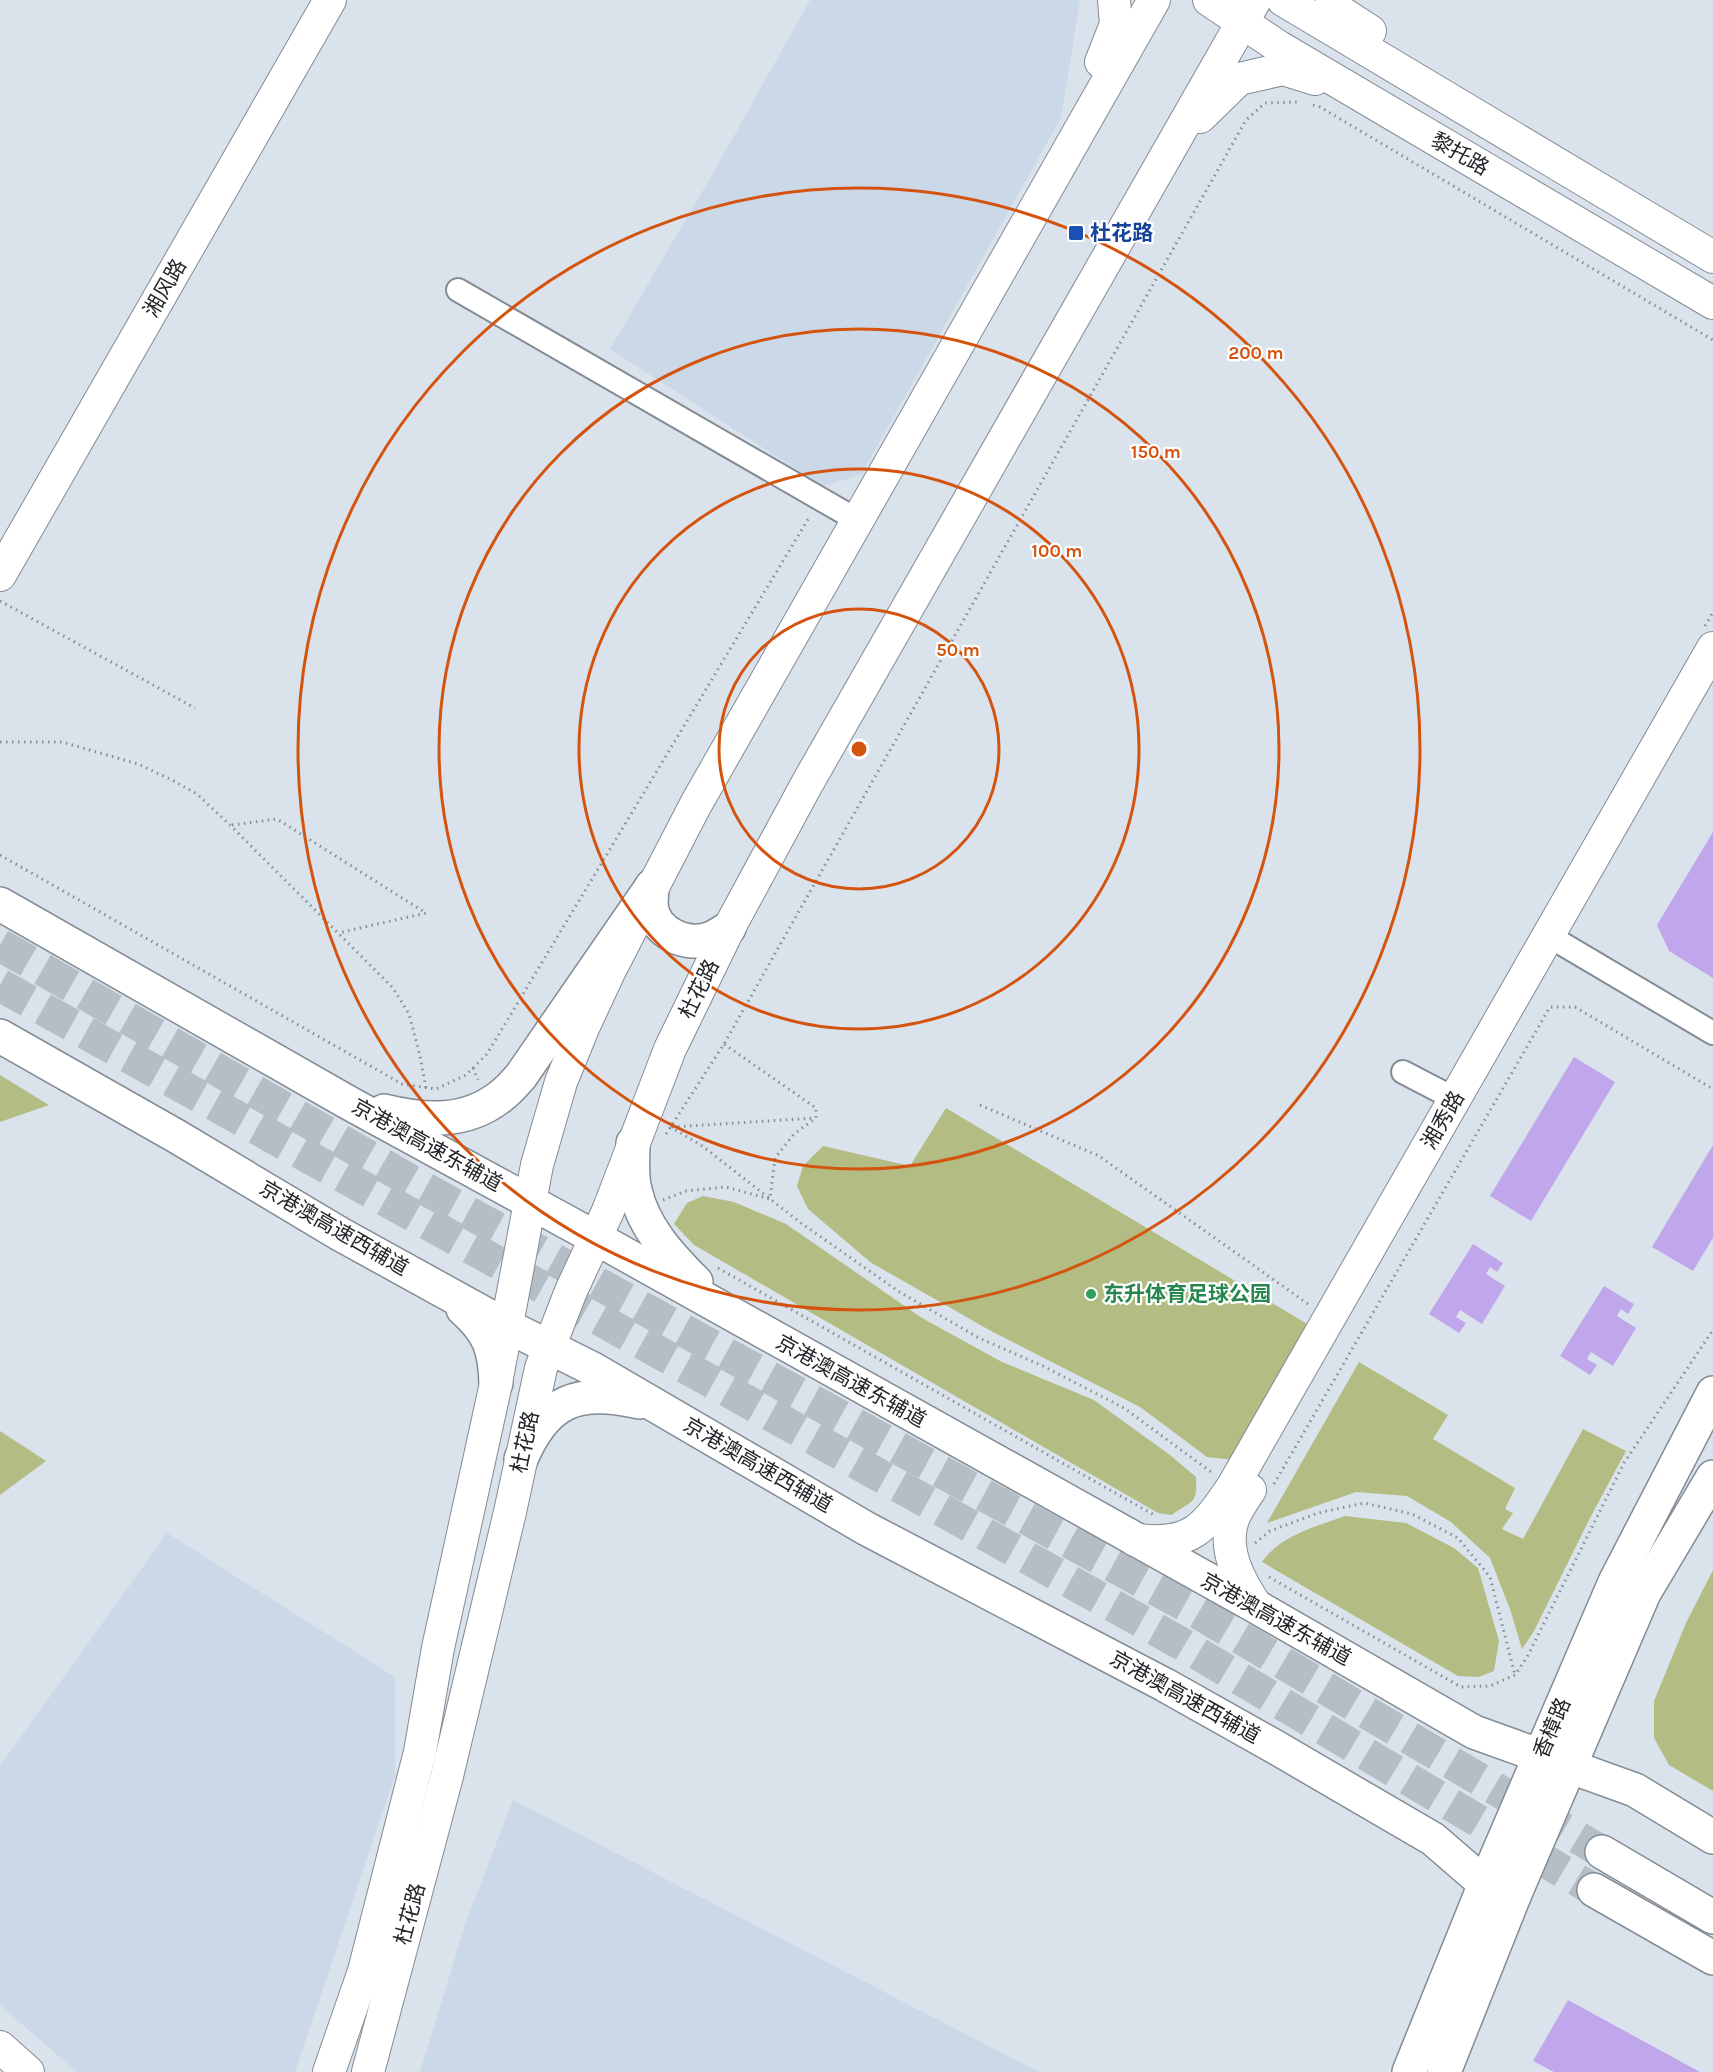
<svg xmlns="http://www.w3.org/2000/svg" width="1713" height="2072" font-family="Karla,'Noto Sans SC',sans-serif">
  <rect width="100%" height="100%" fill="#dae3ec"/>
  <!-- built -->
  <g fill="#cbd8e7">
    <polygon points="810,0 1080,0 1061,118 861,475 822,486 610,349 716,168"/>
    <polygon points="167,1533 395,1677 395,1775 295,2072 77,2072 0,2005 0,1766"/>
    <polygon points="513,1800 1039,2072 420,2072 466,1922"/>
  </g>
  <!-- green -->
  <g fill="#b3bc82">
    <polygon points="0,1075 49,1105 0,1122"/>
    <polygon points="946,1108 1309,1325 1234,1460 1207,1457 1140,1407 991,1331 870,1262 808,1209 797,1186 803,1166 823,1146 910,1166"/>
    <path d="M703,1196l31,6 52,22 136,94 80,44 92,38 76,55 26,22c2,29 -5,23 -24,38l-14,-2 -464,-268 -20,-21 13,-21z"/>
    <polygon points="1359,1362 1448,1415 1433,1439 1515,1488 1505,1509 1513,1513 1502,1529 1523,1539 1583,1429 1626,1451 1590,1518 1534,1631 1522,1649 1510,1609 1490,1558 1451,1522 1407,1496 1356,1492 1267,1523"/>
    <polygon points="0,1431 46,1461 0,1495"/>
    <path d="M1345,1516l61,7 48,25 24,20 21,73 -5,30 -15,6 -21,-1 -196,-114c19,-27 53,-35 83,-46z"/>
    <polygon points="1713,1570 1713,1791 1669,1765 1654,1738 1654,1701 1686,1623"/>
  </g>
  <!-- building -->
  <g fill="#c0a7eb">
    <polygon points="1713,832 1713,978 1669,951 1657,925"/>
    <polygon points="1574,1057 1615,1082 1531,1221 1490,1196"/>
    <polygon points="1713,1145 1713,1238 1693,1271 1652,1247"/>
    <polygon points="1473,1244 1503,1263 1497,1272 1490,1267 1486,1274 1505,1286 1482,1324 1460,1310 1456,1317 1466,1323 1459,1333 1429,1314"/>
    <polygon points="1604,1286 1634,1304 1628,1314 1621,1309 1617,1316 1636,1328 1613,1366 1591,1352 1587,1359 1597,1365 1590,1375 1560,1356"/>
    <polygon points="1568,2000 1700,2072 1554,2072 1533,2061"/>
  </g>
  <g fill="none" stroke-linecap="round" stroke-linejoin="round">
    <!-- highway-tunnel -->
    <g stroke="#b5bdc5" stroke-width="33" stroke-dasharray="33 16" stroke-linecap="butt">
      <polyline points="0,945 418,1185 1192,1609 1602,1852"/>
      <polyline points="0,985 1182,1644 1594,1890"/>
    </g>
    <defs>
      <g id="street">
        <polyline points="458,290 857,520"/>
        <polyline points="1549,936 1713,1033"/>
        <polyline points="1403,1072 1455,1099"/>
      </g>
      <g id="secondary">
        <polyline points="1209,0 1279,47 1713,303"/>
        <polyline points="1283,0 1713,257"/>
        <polyline points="1332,0 1339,11 1370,31"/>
        <polyline points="1101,62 1116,24 1114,0"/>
        <polyline points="1200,117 1239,79 1283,69 1315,79"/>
        <polyline points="0,575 330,0"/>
        <path d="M1250,1490c-6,9 -13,19 -17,29 -11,31 7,63 24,88"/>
        <path d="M1135,1540c57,6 69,-11 98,-54l480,-838"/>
        <polyline points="0,2047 28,2072"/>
        <polyline points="329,2072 364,1971 420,1752 438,1648 495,1388 537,1165 561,1082 583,1028 609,972 696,804 1154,0"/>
        <polyline points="368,2072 447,1776 510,1512 541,1368 571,1291 608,1211 670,1049 729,928 808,782 1255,0"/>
      </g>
      <g id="primary">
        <path d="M652,886c0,6 -1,13 -1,19 3,28 36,43 61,33 6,-3 12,-7 17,-10"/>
        <polyline points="0,904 349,1103 596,1238 1257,1607 1474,1732 1635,1790 1713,1837"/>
        <polyline points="0,1036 176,1136 340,1234 505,1325 593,1369 867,1529 1165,1685 1270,1744 1433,1839 1485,1884 1514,1896"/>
        <path d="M384,1111c41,10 82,13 117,-15 8,-6 14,-13 20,-20l131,-190"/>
        <path d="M633,1143c0,15 -2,32 2,47 8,37 35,66 61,92"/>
        <path d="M463,1309c26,23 32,40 33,74"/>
        <path d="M521,1459c25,-59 57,-71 118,-57"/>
        <polyline points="1409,2072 1485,1884 1615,1582 1713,1393"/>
        <polyline points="1444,2072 1514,1896 1644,1593 1713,1477"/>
      </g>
      <g id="highway">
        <polyline points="1602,1852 1713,1917"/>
        <polyline points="1594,1890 1713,1958"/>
      </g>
    </defs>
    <!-- street casing -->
    <use href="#street" stroke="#838b94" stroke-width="26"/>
    <!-- secondary casing -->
    <use href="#secondary" stroke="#838b94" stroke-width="34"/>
    <!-- primary casing -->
    <use href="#primary" stroke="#838b94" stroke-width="36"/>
    <!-- highway casing -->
    <use href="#highway" stroke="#838b94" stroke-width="36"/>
    <!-- path -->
    <g stroke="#878d94" stroke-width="3" stroke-dasharray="1.5 4.5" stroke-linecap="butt">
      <polyline points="1313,105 1320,107 1713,340"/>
      <polyline points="0,601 195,708"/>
      <polyline points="1705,626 1713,612"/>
      <polyline points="0,742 62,742 138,764 172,780 197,794 231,826 393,988 409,1014 420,1056 426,1088"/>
      <polyline points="232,825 277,819 426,913 338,933"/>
      <polyline points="0,855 402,1084 436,1089 466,1075 487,1054 810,516"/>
      <polyline points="473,1068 478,1080"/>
      <polyline points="980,1105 1099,1156 1308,1304"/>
      <polyline points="670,1127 701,1145 801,1223 898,1291 979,1338 1043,1366 1124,1408 1211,1472"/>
      <polyline points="672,1127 815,1118"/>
      <polyline points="666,1134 724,1044 1246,120 1265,103 1300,102"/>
      <polyline points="663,1200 686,1191 726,1187 770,1199 775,1158 794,1134 816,1118 816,1108 724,1044"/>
      <polyline points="718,1268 1156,1516"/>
      <polyline points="1274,1484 1550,1007 1575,1007 1713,1089"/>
      <polyline points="1255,1543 1270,1531 1318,1513 1364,1503 1412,1514 1458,1538 1490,1577 1515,1675"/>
      <polyline points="1269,1577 1461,1687 1490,1686 1515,1675 1527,1657 1624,1463 1713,1330"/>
    </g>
    <!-- street -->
    <use href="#street" stroke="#fff" stroke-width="22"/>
    <!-- secondary -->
    <use href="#secondary" stroke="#fff" stroke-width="32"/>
    <!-- primary -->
    <use href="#primary" stroke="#fff" stroke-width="33"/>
    <!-- highway -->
    <use href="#highway" stroke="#fff" stroke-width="33"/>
  </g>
  <!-- distance rings -->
  <g fill="none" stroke="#d4540f" stroke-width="3">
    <circle cx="859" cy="749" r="140"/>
    <circle cx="859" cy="749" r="280"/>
    <circle cx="859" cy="749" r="420"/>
    <circle cx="859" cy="749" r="561"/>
  </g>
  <!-- markers -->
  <rect fill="#1a4fb4" stroke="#fff" stroke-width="2" x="1068" y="225" width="16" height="16" rx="3"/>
  <circle fill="#2e9e5b" stroke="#fff" stroke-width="2" cx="1091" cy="1294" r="6"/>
  <g text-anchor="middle" stroke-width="4.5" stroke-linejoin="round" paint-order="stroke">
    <!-- street labels -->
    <g font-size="21" fill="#222529" stroke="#fff">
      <text transform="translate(1460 154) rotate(30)" y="7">黎托路</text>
      <text transform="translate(165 288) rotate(-60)" y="7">湘风路</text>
      <text transform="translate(699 989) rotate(-64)" y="7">杜花路</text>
      <text transform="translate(1443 1120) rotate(-60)" y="7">湘秀路</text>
      <text transform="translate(427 1145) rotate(29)" y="7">京港澳高速东辅道</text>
      <text transform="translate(334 1228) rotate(30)" y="7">京港澳高速西辅道</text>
      <text transform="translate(851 1381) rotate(29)" y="7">京港澳高速东辅道</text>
      <text transform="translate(525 1442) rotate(-78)" y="7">杜花路</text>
      <text transform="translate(758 1465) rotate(30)" y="7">京港澳高速西辅道</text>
      <text transform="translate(1276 1619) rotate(29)" y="7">京港澳高速东辅道</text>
      <text transform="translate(1185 1697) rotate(29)" y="7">京港澳高速西辅道</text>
      <text transform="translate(1552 1728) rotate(-67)" y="7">香樟路</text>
      <text transform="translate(410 1914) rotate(-75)" y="7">杜花路</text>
    </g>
    <!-- transit labels -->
    <g font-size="21" font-weight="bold" fill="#164399" stroke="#fff" text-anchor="start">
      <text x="1090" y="240">杜花路</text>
    </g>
    <!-- leisure labels -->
    <g font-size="21" font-weight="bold" fill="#27864d" stroke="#fff" text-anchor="start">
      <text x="1103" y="1301">东升体育足球公园</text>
    </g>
  </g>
  <circle cx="859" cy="749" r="9" fill="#d4540f" stroke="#fff" stroke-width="3"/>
  <g font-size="18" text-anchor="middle" font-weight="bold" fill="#d4540f" stroke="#fff" stroke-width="4.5" stroke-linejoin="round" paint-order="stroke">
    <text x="1256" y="359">200 m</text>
    <text x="1156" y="458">150 m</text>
    <text x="1057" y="557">100 m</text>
    <text x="958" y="656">50 m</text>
  </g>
</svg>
